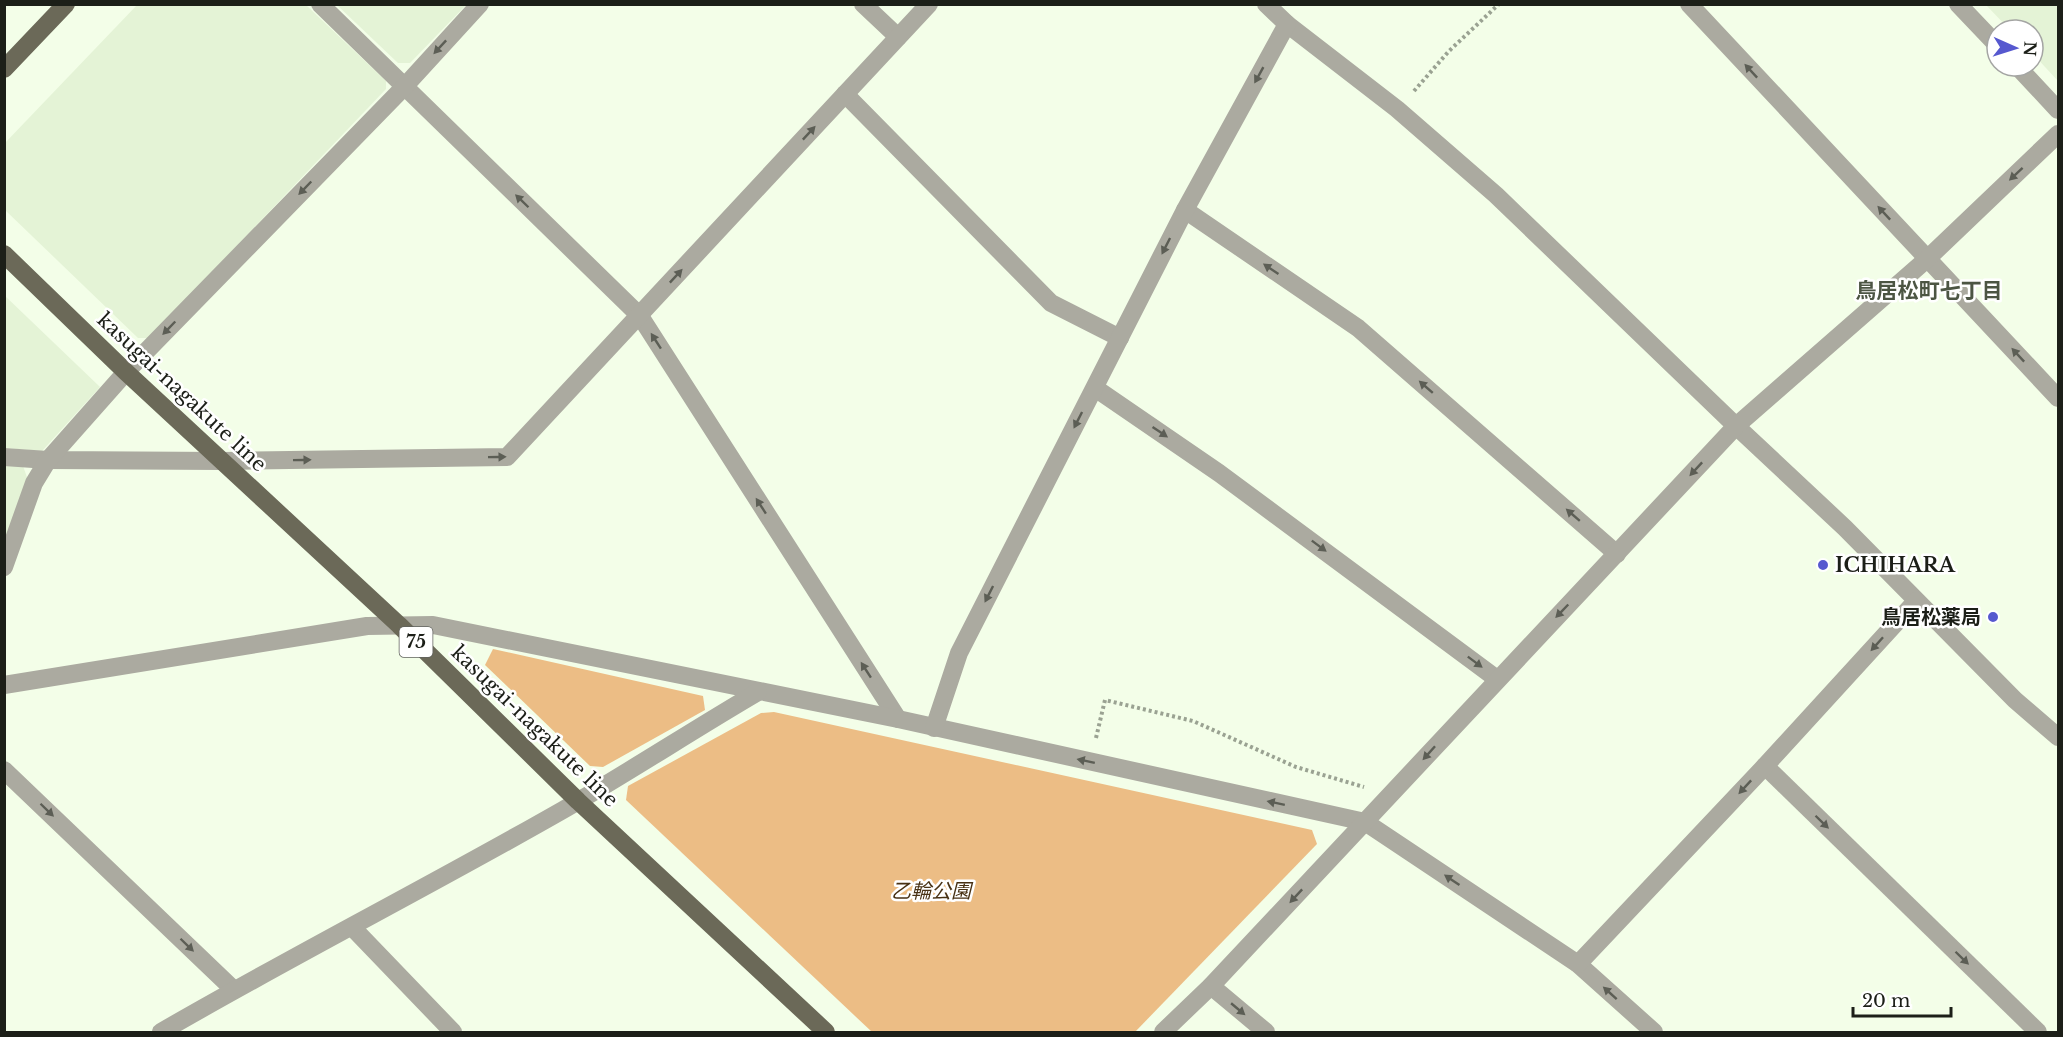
<svg xmlns="http://www.w3.org/2000/svg" width="2063" height="1037" font-family="'Libre Baskerville','Noto Sans JP',serif">
  <rect width="100%" height="100%" fill="#f3fee8"/>
  <!-- built -->
  <g fill="#e4f3d6">
    <polygon points="137,5 306,5 386,81 386,89 149,338 138,338 5,210 4,144"/>
    <polygon points="337,5 466,5 410,63 398,63"/>
    <polygon points="1986,5 2058,5 2058,81 2033,54 2033,30 2010,30"/>
    <polygon points="4,295 100,387 42,451 5,448"/>
    <polygon points="5,465 23,466 28,480 5,544"/>
  </g>
  <!-- green -->
  <g fill="#ecbd85">
    <polygon points="493,649 703,696 705,710 603,767 590,766 485,665"/>
    <polygon points="774,712 1312,830 1317,844 1135,1032 872,1032 626,800 628,786 761,713"/>
  </g>
  <g fill="none" stroke-linecap="round" stroke-linejoin="round">
    <!-- path -->
    <g stroke="#9aa292" stroke-width="4" stroke-dasharray="3 3" stroke-linecap="butt">
      <polyline points="1414,91 1449,51 1499,4"/>
      <polyline points="1096,738 1105,700 1193,721 1296,767 1364,787"/>
    </g>
    <!-- minor -->
    <g stroke="#abaaa0" stroke-width="18">
      <polyline points="320,4 640,316 898,719"/>
      <polyline points="863,4 898,37"/>
      <polyline points="1266,4 1287,24 1397,109 1496,195 1736,426 1845,528 2015,700 2058,737"/>
      <polyline points="1689,4 2058,398"/>
      <polyline points="1958,4 1997,45"/>
      <polyline points="2017,66 2058,110"/>
      <polyline points="845,94 1051,303 1120,338"/>
      <polyline points="1185,210 1358,328 1617,554"/>
      <polyline points="1095,388 1219,473 1497,679"/>
      <polyline points="4,457 48,460 222,461 507,457 929,4"/>
      <polyline points="4,567 34,483 48,460 126,372 405,86 480,4"/>
      <polyline points="4,685 367,626 433,625 898,719 1365,822 1578,964 1654,1032"/>
      <polyline points="934,728 959,653 1185,210 1287,24"/>
      <polyline points="1765,766 2038,1032"/>
      <polyline points="4,770 234,990"/>
      <polyline points="352,927 453,1032"/>
      <polyline points="1578,964 1765,766 1916,601"/>
      <polyline points="1211,986 1266,1032"/>
      <path d="M161,1032c133,-77 269,-146 402,-222 66,-38 130,-80 195,-118"/>
      <polyline points="1163,1032 1211,986 1736,426 1927,259 2058,134"/>
    </g>
    <!-- primary -->
    <g stroke="#6b6958" stroke-width="18">
      <polyline points="4,69 66,4"/>
      <polyline points="4,254 126,372 399,625 578,801 826,1032"/>
    </g>
  </g>
  <!-- one-way arrows -->
  <defs><path id="oneway-solid" d="M-6-.8H1V-3.2L6.5 0L1 3.2V.8H-6Z" transform="scale(1.5)"/></defs>
  <g fill="#5c5e55">
    <use href="#oneway-solid" transform="translate(440 47) rotate(133)"/>
    <use href="#oneway-solid" transform="translate(1751 71) rotate(-133)"/>
    <use href="#oneway-solid" transform="translate(1259 75) rotate(119)"/>
    <use href="#oneway-solid" transform="translate(809 133) rotate(-47)"/>
    <use href="#oneway-solid" transform="translate(2016 174) rotate(137)"/>
    <use href="#oneway-solid" transform="translate(305 188) rotate(134)"/>
    <use href="#oneway-solid" transform="translate(522 201) rotate(-136)"/>
    <use href="#oneway-solid" transform="translate(1884 213) rotate(-133)"/>
    <use href="#oneway-solid" transform="translate(1166 246) rotate(117)"/>
    <use href="#oneway-solid" transform="translate(1271 269) rotate(-146)"/>
    <use href="#oneway-solid" transform="translate(676 276) rotate(-47)"/>
    <use href="#oneway-solid" transform="translate(169 328) rotate(134)"/>
    <use href="#oneway-solid" transform="translate(656 341) rotate(-123)"/>
    <use href="#oneway-solid" transform="translate(2018 355) rotate(-133)"/>
    <use href="#oneway-solid" transform="translate(1426 387) rotate(-139)"/>
    <use href="#oneway-solid" transform="translate(1078 420) rotate(117)"/>
    <use href="#oneway-solid" transform="translate(1160 432) rotate(34)"/>
    <use href="#oneway-solid" transform="translate(497 457) rotate(-1)"/>
    <use href="#oneway-solid" transform="translate(302 460) rotate(-1)"/>
    <use href="#oneway-solid" transform="translate(1696 469) rotate(133)"/>
    <use href="#oneway-solid" transform="translate(761 506) rotate(-123)"/>
    <use href="#oneway-solid" transform="translate(1573 515) rotate(-139)"/>
    <use href="#oneway-solid" transform="translate(1319 546) rotate(37)"/>
    <use href="#oneway-solid" transform="translate(989 594) rotate(117)"/>
    <use href="#oneway-solid" transform="translate(1562 611) rotate(134)"/>
    <use href="#oneway-solid" transform="translate(1877 644) rotate(132)"/>
    <use href="#oneway-solid" transform="translate(1475 662) rotate(37)"/>
    <use href="#oneway-solid" transform="translate(866 670) rotate(-123)"/>
    <use href="#oneway-solid" transform="translate(1429 753) rotate(132)"/>
    <use href="#oneway-solid" transform="translate(1086 761) rotate(-168)"/>
    <use href="#oneway-solid" transform="translate(1745 787) rotate(133)"/>
    <use href="#oneway-solid" transform="translate(1276 803) rotate(-168)"/>
    <use href="#oneway-solid" transform="translate(47 810) rotate(44)"/>
    <use href="#oneway-solid" transform="translate(1822 822) rotate(44)"/>
    <use href="#oneway-solid" transform="translate(1452 880) rotate(-146)"/>
    <use href="#oneway-solid" transform="translate(1296 896) rotate(133)"/>
    <use href="#oneway-solid" transform="translate(187 945) rotate(44)"/>
    <use href="#oneway-solid" transform="translate(1962 958) rotate(44)"/>
    <use href="#oneway-solid" transform="translate(1610 993) rotate(-138)"/>
    <use href="#oneway-solid" transform="translate(1238 1009) rotate(40)"/>
  </g>
  <!-- markers -->
  <g fill="#5658cf" stroke="#fff" stroke-width="2">
    <circle cx="1823" cy="565" r="6"/>
    <circle cx="1993" cy="617" r="6"/>
  </g>
  <g text-anchor="middle" stroke-width="5" stroke-linejoin="round" paint-order="stroke">
    <!-- shield labels -->
    <rect fill="#fff" stroke="#60625d" stroke-width="1.5" x="399.5" y="627" width="33" height="30" rx="4.5"/>
    <g font-size="18" font-weight="bold" fill="#1c1f18">
      <text x="416" y="648">75</text>
    </g>
    <!-- street labels -->
    <g font-size="20" fill="#1c1f18" stroke="#fff">
      <text transform="translate(182 392) rotate(43)" y="7">kasugai-nagakute line</text>
      <text transform="translate(535 726) rotate(44)" y="7">kasugai-nagakute line</text>
    </g>
    <!-- poi labels -->
    <g font-size="20" font-weight="bold" fill="#1c1f18" stroke="#fff" text-anchor="start">
      <text x="1835" y="572">ICHIHARA</text>
      <text x="1981" y="624" text-anchor="end">鳥居松薬局</text>
    </g>
    <!-- park labels -->
    <g font-size="20" font-style="italic" fill="#483114" stroke="#fff">
      <text x="931" y="898">乙輪公園</text>
    </g>
    <!-- neighbourhood labels -->
    <g font-size="21" font-weight="bold" fill="#4c5543" stroke="#fff">
      <text x="1929" y="298">鳥居松町七丁目</text>
    </g>
  </g>
  <!-- border -->
  <rect width="2063" height="1037" fill="none" stroke="#1c1f18" stroke-width="12"/>
  <!-- north arrow -->
  <g transform="translate(2015 48) rotate(93)"><circle r="28" fill="#ffffff" stroke="#a4a5a3" stroke-width="1.5"/>
  <path d="M0-4.5L10 22L0 15L-10 22Z" fill="#5658cf"/>
  <text y="-9" font-size="16" font-weight="bold" text-anchor="middle" fill="#1c1f18">N</text>
  </g>
  <!-- scale -->
  <path d="M1853 1007v9h98v-9" fill="none" stroke="#1c1f18" stroke-width="3"/>
  <text x="1862" y="1007" font-size="18" fill="#1c1f18" stroke="#ffffff" stroke-width="4.5" paint-order="stroke">20 m</text>
</svg>
